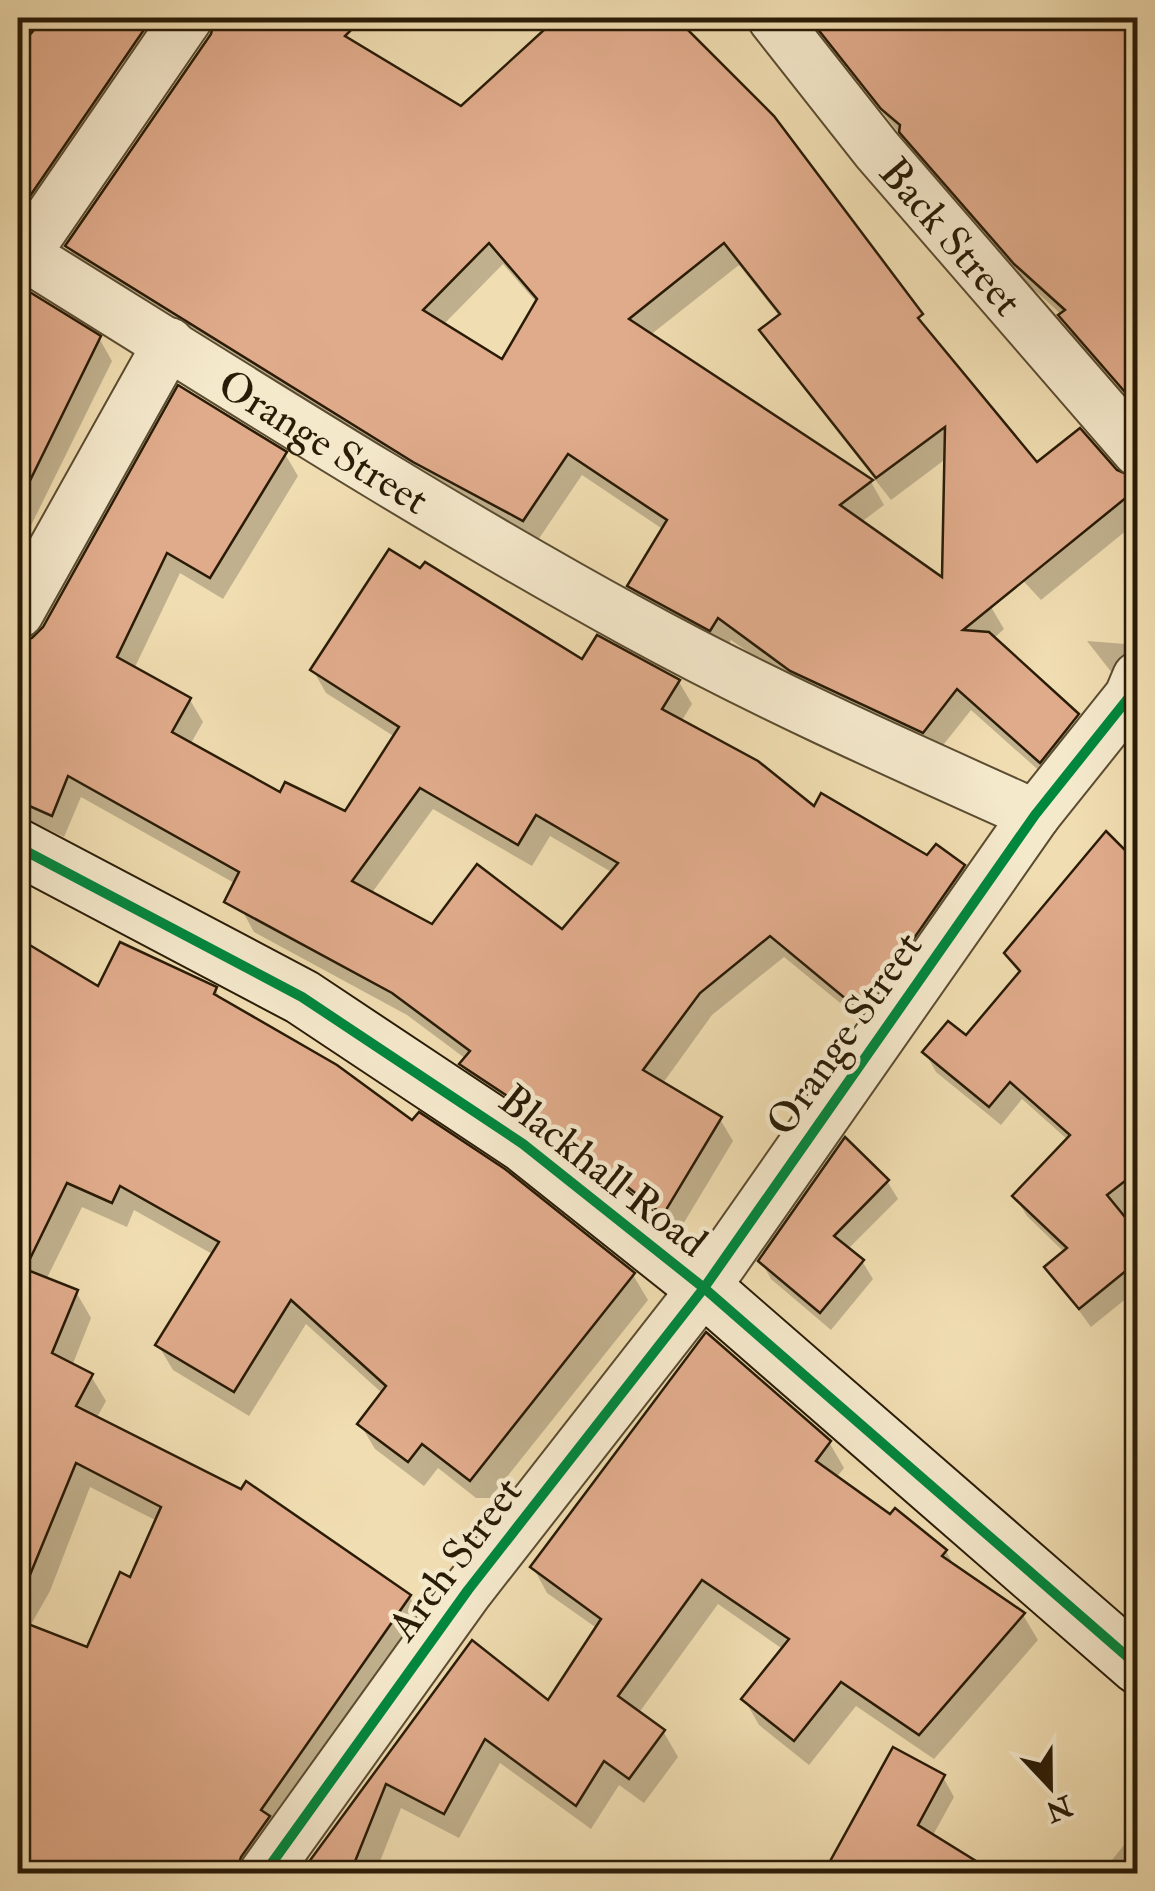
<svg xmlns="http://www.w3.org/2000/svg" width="1155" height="1891" font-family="'IM FELL Double Pica',serif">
  <rect width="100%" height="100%" fill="#f0ddb1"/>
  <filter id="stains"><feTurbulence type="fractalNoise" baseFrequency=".002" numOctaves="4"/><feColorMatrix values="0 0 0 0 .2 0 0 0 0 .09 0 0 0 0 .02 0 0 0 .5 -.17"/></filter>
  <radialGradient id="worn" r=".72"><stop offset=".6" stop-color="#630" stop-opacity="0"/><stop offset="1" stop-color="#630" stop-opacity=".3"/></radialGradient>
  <!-- shadow -->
  <g fill="#0003" fill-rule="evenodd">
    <polygon points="18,18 112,75 125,97 18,250"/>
    <polygon points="95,18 185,18 138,80"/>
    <path d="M218,18h78l-42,43 207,48 86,-79 -13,-12h137l102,100 161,220 102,128 102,15v40l-97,79 -52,-56 2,63 13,22 -11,10 75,87 13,23 -27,35 -83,-74 -35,44 -130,-61 -75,-53 -7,12 -81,-43 -13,-23 34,-56 -82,-55 -46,68 -455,-274 -13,-23 145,-211zM503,264l34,39 -34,59 -60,-37zM739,265l41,52 -18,13 14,23 115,147 56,-42 -3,124 -84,-59 24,-18 -13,-23 -222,-146z"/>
    <polygon points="802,18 1138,18 1138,411 1073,337 1062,315 1029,285 915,153 810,21"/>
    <polygon points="18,288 99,338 112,361 18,552"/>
    <path d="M285,454l13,22 -75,123 -43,-26 -46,96 56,31 13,22 -13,23 91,50 65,20 49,-78 -69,-44 -13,-23 270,-7 96,19 13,22 -11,18 133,88 114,48 35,9 13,22 -104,140 -88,-72 -72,58 -49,68 57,36 13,22 -57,95 -201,-149 -13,-23 4,-5 -59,-44 -153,-83 -22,-40 4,-8 -155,-87 -17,40 -46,-22v-171l26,-14zM433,809l99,57 18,-30 63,37 -50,59 -131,-5 -61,-33z"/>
    <polygon points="1087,641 1138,645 1138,672 1123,687"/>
    <polygon points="1138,867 1138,1289 1091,1327 1047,1267 1065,1253 1027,1216 1015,1197 1068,1140 1022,1099 1001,1125 936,1072 925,1052 967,1039 1020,975 1007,954"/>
    <path d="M18,941l81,48h116l7,12 411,274 15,25 -158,198h-14l-38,-30 -14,18 -49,-37 -15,-25 23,-30 -77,-70 -57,92 -76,-46 -15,-25 56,-90 -80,-45 -7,17 -45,-20 -36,73 30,12 15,26 -19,48 19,10 15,25 -10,18 313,177 15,26 -160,252h-246zM90,1487l67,34 -26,59 -43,70 -59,-22 21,-37z"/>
    <polygon points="887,1181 898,1199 847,1250 862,1261 873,1279 831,1330 771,1279 761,1261"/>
    <polygon points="1138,1414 1138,1433 1132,1423"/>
    <polygon points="829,1442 844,1468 836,1478 946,1551 956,1569 1023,1615 1038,1640 934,1759 856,1706 809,1765 759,1725 744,1699 784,1650 718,1604 638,1714 663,1731 678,1757 644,1803 619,1785 591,1829 500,1763 459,1838 401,1808 375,1874 303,1874 473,1644 549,1704 598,1629 547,1593 533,1567"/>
    <polygon points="943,1777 954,1797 932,1837 992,1874 804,1874 811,1862 827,1873"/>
    <polygon points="1138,1828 1138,1874 1091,1874 1094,1867 1103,1871"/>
  </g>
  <!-- building -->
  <g fill="#e0ab8b" stroke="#291b06" stroke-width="2.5" fill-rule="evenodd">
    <polygon points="44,18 152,18 19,212 18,49"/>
    <path d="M215,18h148l-18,18 116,70 96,-88h119l98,98 149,198 -5,4 119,144 43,-34 37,42 21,9v9l-175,142 26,2 90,82 -39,49 -83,-74 -34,44 -133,-62 -72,-53 -8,13 -83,-45 40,-66 -99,-66 -45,67 -110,-59 -348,-216 146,-212zM489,243l48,56 -35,60 -79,-49zM724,243l56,71 -21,16 117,148 69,-51 -3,150 -102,-72 33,-25 -244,-161z"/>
    <polygon points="809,18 1122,18 1138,58 1138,407 1058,315 1065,310 1014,264 899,132 900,125 881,109"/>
    <polygon points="28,291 101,336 18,505 18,308"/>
    <path d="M178,385l109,67 -77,126 -43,-25 -50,104 74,41 -19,34 108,60 5,-10 60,29 54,-84 -89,-57 79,-121 31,19 5,-6 157,97 15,-24 83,45 -18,29 96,52 56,45 7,-13 106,62 9,-11 29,21 -69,99 -38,45 -88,-73 -70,57 -57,77 79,47 -59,98 -121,-96 -83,-55 11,-13 -78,-58 -168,-91 15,-30 -171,-96 -16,40 -34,-15v-159l14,-4 11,-11zM420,788l98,57 18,-30 82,48 -56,66 -85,-65 -45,60 -80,-43z"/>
    <polygon points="1106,831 1138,863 1138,1171 1107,1195 1138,1233 1138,1261 1079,1309 1044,1267 1067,1248 1012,1196 1070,1135 1010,1082 989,1107 922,1052 948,1021 966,1035 1020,971 1004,953"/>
    <polygon points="18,938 98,986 120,942 217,987 214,994 337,1065 412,1120 419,1112 505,1169 635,1273 470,1481 422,1444 408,1462 357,1424 386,1386 291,1300 234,1392 155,1345 219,1242 120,1186 112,1203 67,1183 25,1269 78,1290 52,1353 93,1374 76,1406 241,1489 246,1481 411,1595 261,1810 270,1816 241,1857 236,1874 18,1874 18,1620 87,1647 120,1572 130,1577 161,1507 76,1463 18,1604"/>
    <polygon points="845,1137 889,1180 834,1236 864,1260 820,1313 758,1261"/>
    <polygon points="706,1332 831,1441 816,1461 890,1514 895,1508 947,1550 942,1556 1025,1613 919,1735 841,1682 794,1741 741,1699 789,1639 702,1580 618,1696 665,1730 629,1779 604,1761 576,1806 485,1739 444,1814 386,1784 350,1874 300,1874 472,1640 548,1700 601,1619 530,1567"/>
    <polygon points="893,1747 945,1775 918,1825 997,1874 823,1874"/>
  </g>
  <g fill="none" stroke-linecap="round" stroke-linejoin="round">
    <defs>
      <g id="street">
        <path id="s1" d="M773,18l104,132 261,301"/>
        <path id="s2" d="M18,251c203,126 405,256 615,371 131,72 266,132 402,193"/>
        <polyline points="24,255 187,18"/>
        <polyline points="18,613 169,343"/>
        <polyline points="264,1874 468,1590 704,1288 1035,815 1130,696 1138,677"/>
      </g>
      <polyline id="secondary" points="18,847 302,997 523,1144 704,1288 1138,1666"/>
    </defs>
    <!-- street casing -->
    <use href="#street" stroke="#5b4c31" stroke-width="54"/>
    <!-- secondary casing -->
    <use href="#secondary" stroke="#291b06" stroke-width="59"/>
    <!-- street -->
    <use href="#street" stroke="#f5e9cc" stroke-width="50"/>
    <!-- secondary -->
    <use href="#secondary" stroke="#f5e9cc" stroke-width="55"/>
    <defs>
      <g id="cycleway">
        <polyline points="18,847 302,997 523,1144 704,1288 1138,1666"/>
        <polyline points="264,1874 468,1590 704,1288 1035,815 1130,696 1138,677"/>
      </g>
    </defs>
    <!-- cycleway casing -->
    <use href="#cycleway" stroke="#f5e9cc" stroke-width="16"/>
    <!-- cycleway -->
    <use href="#cycleway" stroke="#00873e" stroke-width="10"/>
  </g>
  <g text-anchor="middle" stroke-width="9" stroke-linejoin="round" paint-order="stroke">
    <!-- street labels -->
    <g font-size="42" fill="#291b06" stroke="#f5e9cc">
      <text dy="15" stroke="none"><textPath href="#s1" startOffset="282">Back Street</textPath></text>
      <text dy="15" stroke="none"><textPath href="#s2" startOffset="360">Orange Street</textPath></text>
      <text transform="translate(843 1033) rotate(-55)" y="15">Orange Street</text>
      <text transform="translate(604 1170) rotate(38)" y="15">Blackhall Road</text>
      <text transform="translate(454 1558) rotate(-53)" y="15">Arch Street</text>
    </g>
  </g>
  <!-- margin -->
  <rect width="1155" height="1891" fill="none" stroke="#f0ddb1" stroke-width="60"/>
  <rect x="20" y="20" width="1115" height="1851" fill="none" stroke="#291b06" stroke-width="5"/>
  <rect x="30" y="30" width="1095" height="1831" fill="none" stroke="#291b06" stroke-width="2.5"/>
  <!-- north arrow -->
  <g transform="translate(1050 1786) rotate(158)" stroke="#f5e9cc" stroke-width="8" paint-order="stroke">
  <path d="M0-8L18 38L0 25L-18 38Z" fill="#291b06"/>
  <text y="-15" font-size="28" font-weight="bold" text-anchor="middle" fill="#291b06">N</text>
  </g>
  <rect width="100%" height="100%" filter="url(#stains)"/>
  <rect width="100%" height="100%" fill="url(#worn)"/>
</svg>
